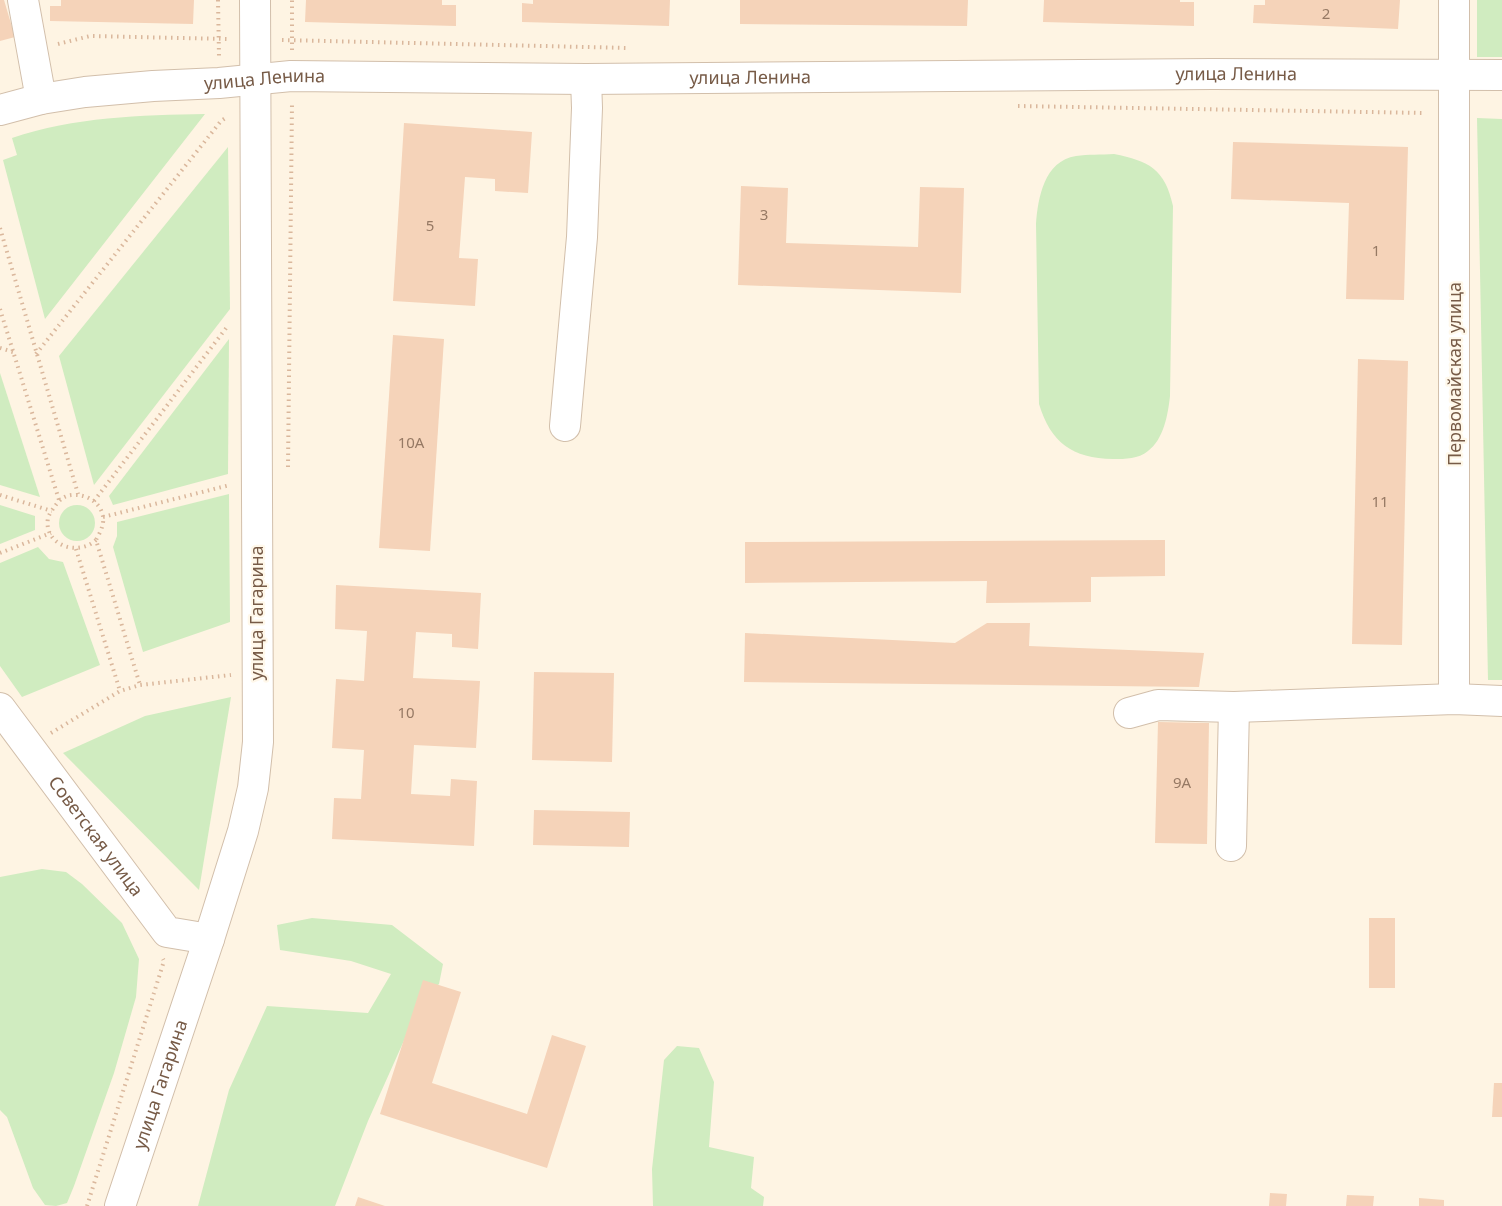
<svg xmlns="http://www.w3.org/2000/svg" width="1502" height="1206" font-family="'Noto Sans',sans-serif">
  <rect width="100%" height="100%" fill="#fef4e3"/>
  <!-- green -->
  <g fill="#d0ecc0">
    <rect x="1477" y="0" width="25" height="57"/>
    <path d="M205,114l-160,205 -42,-159 14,-5 -5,-17c62,-21 129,-23 193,-24z"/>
    <polygon points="1477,118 1502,119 1502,680 1488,680"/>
    <polygon points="228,147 230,309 94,485 59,356"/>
    <path d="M1114,154c35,7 51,15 59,52l-3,190c-2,18 -6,43 -22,55 -10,8 -22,8 -35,8 -41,-1 -62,-16 -74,-55l-3,-180c2,-26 8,-63 40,-68 12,-2 25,-1 38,-2z"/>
    <polygon points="229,339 228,474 113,505 109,496"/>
    <polygon points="0,373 40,497 0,485"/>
    <polygon points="229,494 230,622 143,652 113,547 117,536 117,522"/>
    <polygon points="0,505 35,516 35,530 0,544"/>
    <circle cx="77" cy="523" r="18"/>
    <polygon points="38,547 49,559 63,562 100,665 22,697 0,666 0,563"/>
    <polygon points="231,697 199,890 63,753 145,716"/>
    <polygon points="42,869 66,872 82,884 122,923 139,959 136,997 114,1073 74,1186 67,1203 56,1206 45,1205 33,1188 7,1117 0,1110 0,877"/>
    <polygon points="312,918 392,925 443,964 439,984 423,998 368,1121 335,1206 198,1206 229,1090 267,1006 368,1013 391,974 351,961 280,950 277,925"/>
    <polygon points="677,1046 699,1048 714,1082 709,1147 754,1157 751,1188 764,1197 763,1206 653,1206 652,1169 664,1060"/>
  </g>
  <!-- building -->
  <g fill="#f5d3b9">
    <polygon points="0,0 4,0 15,37 0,41"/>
    <polygon points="61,0 194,0 193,24 50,21 50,6 61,6"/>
    <polygon points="306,0 442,0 442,5 456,5 456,26 305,22"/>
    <polygon points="533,0 670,0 669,26 522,22 522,3 533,4"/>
    <polygon points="740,0 968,0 967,26 740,24"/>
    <polygon points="1044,0 1180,0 1180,2 1194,2 1194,26 1043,22"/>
    <polygon points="1265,0 1400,0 1398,29 1253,23 1254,5 1265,5"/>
    <polygon points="404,123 532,132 528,193 495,191 495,179 465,177 459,258 478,259 475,306 393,301"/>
    <polygon points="1233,142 1408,147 1404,300 1346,299 1349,203 1231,199"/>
    <polygon points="741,186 788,188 786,243 918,247 920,187 964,188 961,293 738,285"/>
    <polygon points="393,335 444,339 430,551 379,548"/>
    <polygon points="1358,359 1408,361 1402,645 1352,644"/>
    <polygon points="1165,540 1165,576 1091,577 1091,602 986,603 987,581 745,583 745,542"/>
    <polygon points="336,585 481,593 478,649 452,647 452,634 416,632 413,678 480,681 476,748 414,745 411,794 450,796 451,779 477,781 474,846 332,839 334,798 361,799 364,750 332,748 336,679 364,681 367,631 335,629"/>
    <polygon points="987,623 1030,623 1029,646 1204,653 1199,687 744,682 745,633 955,643"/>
    <polygon points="534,672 614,673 612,762 532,760"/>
    <polygon points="1158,722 1209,723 1207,844 1155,843"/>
    <polygon points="534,810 630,812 629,847 533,845"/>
    <rect x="1369" y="918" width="26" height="70"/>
    <polygon points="423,980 461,992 432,1083 527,1114 552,1035 586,1046 547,1168 380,1114"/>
    <polygon points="1494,1083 1502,1083 1502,1117 1492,1117"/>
    <polygon points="1270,1193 1287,1194 1286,1206 1269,1206"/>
    <polygon points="1347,1195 1374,1196 1373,1206 1346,1206"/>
    <polygon points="358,1197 385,1206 355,1206"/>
    <polygon points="1419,1198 1444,1200 1444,1206 1419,1206"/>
  </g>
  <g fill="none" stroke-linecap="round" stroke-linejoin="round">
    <defs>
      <g id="minor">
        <polyline points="23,0 41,99"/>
        <polyline points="1454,0 1454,699"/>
        <path id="s1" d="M0,110l41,-11 44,-7 68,-6 66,-3 72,-7 295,3 626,-5 290,1"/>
        <polyline points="565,426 582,237 587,108 586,79"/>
        <path id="s2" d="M0,708l167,224 42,7"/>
        <polyline points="1129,713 1158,705 1234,707 1454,699 1502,701"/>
        <polyline points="1231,846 1234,707"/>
        <path id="s3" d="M120,1206l89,-267 34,-108 10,-43 5,-46 -3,-742"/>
      </g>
    </defs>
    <!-- minor casing -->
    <use href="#minor" stroke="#d2bfab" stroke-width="32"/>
    <!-- path -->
    <g stroke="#dab79c" stroke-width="4" stroke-dasharray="1.5 4.5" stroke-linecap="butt">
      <polyline points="218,0 219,56"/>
      <polyline points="282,40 629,48"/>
      <polyline points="58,44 90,36 227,39"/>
      <polyline points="292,50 292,0"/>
      <polyline points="1018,106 1425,113"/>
      <polyline points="0,228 78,494"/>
      <polyline points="0,309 59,500"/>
      <polyline points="0,348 13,352"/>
      <polyline points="36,354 221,121 227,117"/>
      <polyline points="288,467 292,103"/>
      <polyline points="0,495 52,511"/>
      <polyline points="94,501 227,327"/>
      <polyline points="103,517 230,485"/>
      <path d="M96,540c-18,17 -53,5 -48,-22 1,-4 5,-9 7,-12 5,-7 10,-11 19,-11 17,-1 34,14 28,32 -1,4 -4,9 -6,13l44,145"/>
      <polyline points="76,549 120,691"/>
      <polyline points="0,553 51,533"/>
      <polyline points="51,733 120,691 140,685 231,675"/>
      <polyline points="87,1206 164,961 163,959"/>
    </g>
    <!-- minor -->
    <use href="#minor" stroke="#fff" stroke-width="30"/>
  </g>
  <g text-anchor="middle" stroke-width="4.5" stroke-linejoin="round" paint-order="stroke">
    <!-- number labels -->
    <g font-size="15" fill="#967964">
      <text x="1326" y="19">2</text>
      <text x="764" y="220">3</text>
      <text x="430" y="231">5</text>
      <text x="1376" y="256">1</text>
      <text x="411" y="448">10А</text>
      <text x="1380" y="507">11</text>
      <text x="406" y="718">10</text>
      <text x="1182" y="788">9А</text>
    </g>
    <!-- street labels -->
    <g font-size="18" fill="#775b47" stroke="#fff8ea">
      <text dy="6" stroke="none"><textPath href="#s1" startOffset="1239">улица Ленина</textPath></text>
      <text dy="6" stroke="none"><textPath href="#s1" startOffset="753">улица Ленина</textPath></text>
      <text dy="6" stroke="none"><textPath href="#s1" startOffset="267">улица Ленина</textPath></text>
      <text transform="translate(1455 374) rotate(-90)" y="6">Первомайская улица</text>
      <text transform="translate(257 613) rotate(-90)" y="6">улица Гагарина</text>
      <text dy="6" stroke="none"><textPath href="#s2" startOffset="160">Советская улица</textPath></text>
      <text dy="6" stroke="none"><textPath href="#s3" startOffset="128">улица Гагарина</textPath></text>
    </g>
  </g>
</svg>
